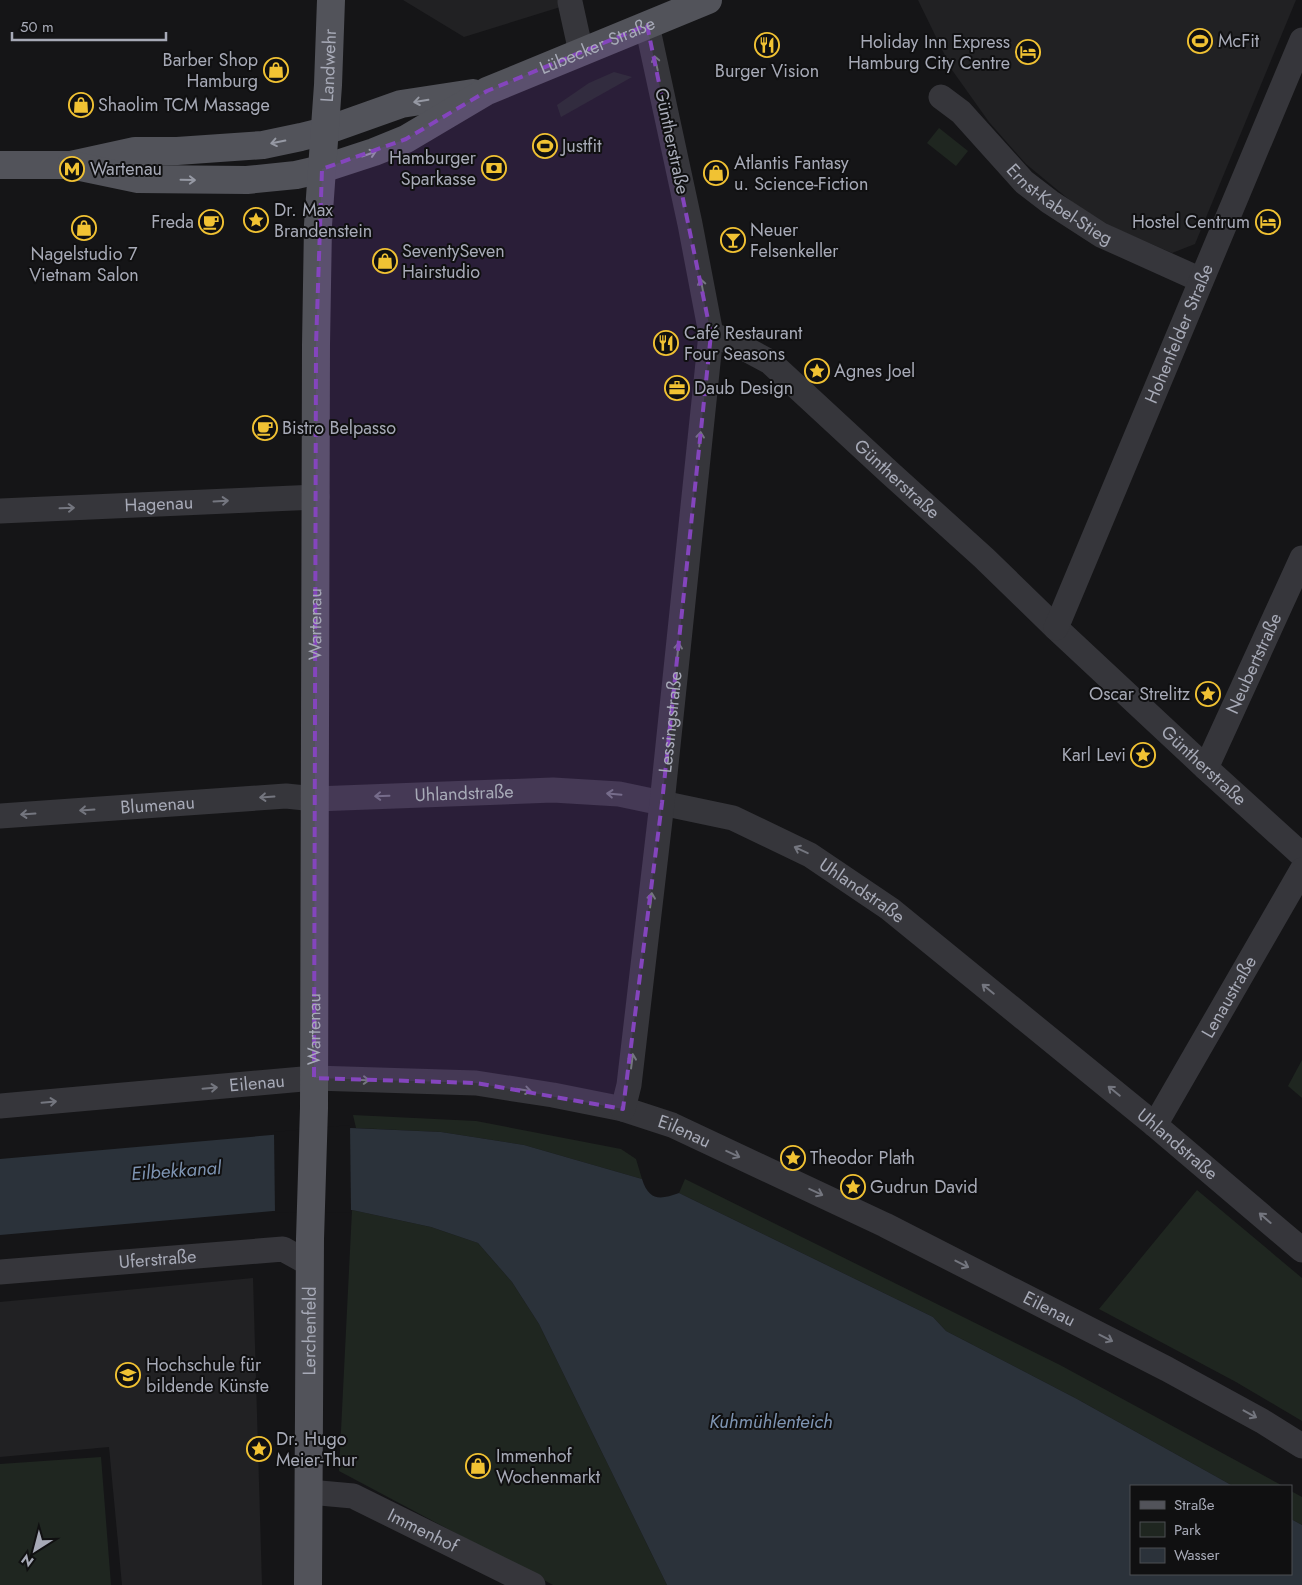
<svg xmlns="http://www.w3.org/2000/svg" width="1302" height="1585" font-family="Jost,sans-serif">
  <rect width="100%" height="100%" fill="#151517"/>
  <!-- built -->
  <g fill="#212123">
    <polygon points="403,0 583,0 464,37"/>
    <polygon points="918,0 1296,0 1195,244 1172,253 1110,226 1072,202 1026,164 989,122 952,70"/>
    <polygon points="253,1278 262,1585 122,1585 109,1447 0,1457 0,1302"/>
  </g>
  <!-- green -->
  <g fill="#1f2620">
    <polygon points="614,72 632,77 561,117 557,105 589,83"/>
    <polygon points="939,128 968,151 956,166 927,143"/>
    <polygon points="1302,1060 1302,1098 1288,1086"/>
    <polygon points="353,1115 476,1121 621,1149 636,1159 642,1179 524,1145 441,1132 356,1128"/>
    <polygon points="685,1179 1060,1365 1283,1486 1233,1486 1077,1399 946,1331 933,1317 679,1193"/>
    <polygon points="1197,1190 1302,1278 1302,1421 1236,1382 1099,1309"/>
    <polygon points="352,1210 431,1227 478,1243 512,1282 539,1324 667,1585 553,1585 339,1471"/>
    <polygon points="101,1457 111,1585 0,1585 0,1464"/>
    <polygon points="1291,1491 1302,1497 1302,1525 1291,1519"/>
  </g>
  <!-- water -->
  <path fill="#2b323a" d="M351,1128l90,4 83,13 118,34c7,22 18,21 37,14l254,124 13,14 131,68 156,87h-102v88h160v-55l11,6v60h-635l-128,-261 -27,-42 -34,-39 -47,-16 -79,-17 -79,1 -273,24v-76z"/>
  <!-- pier -->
  <polygon fill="#151517" points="350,1125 351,1212 275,1213 274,1132"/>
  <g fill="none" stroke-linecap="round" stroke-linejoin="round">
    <!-- minor -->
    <g stroke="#36363b" stroke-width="25">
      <polyline points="570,2 581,52"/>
      <path id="s1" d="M941,97l20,15 63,70 26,20 51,33 100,45"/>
      <path id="s2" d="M711,334l31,13 28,15 120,111 94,85 72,70 150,140 96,87"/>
      <path id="s3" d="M0,511l317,-14"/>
      <path id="s4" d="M1056,628l246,-588"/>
      <path id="s5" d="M1206,768l96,-210"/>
      <path id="s6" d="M0,816l286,-20 29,3 238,-9 66,4 114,24 77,37 80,54 265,216 147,125"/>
      <path id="s7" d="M0,1106l314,-28 162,5 77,12 70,14 49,16 213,100 282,144 95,52 40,25"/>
      <path id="s8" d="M623,1109l6,-24 33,-282 49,-469 -21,-110 -43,-199"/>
      <path id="s9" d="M1155,1125l147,-255"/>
      <path id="s10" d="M0,1272l283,-23 27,15"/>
      <path id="s11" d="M309,1492l44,4 180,89"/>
    </g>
    <!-- major -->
    <g stroke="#52535a" stroke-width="28">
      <polyline points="0,165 71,165 135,151 177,151 263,145 301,137 325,131 401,104 473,93"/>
      <path id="s12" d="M71,165l67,14 109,1 49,-5 26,-6 52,-17 32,-13 81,-48 221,-91"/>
      <path id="s13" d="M308,1585l2,-346 4,-131 2,-763 2,-120 10,-140 3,-85"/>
    </g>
  </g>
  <!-- one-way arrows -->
  <defs><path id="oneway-shaft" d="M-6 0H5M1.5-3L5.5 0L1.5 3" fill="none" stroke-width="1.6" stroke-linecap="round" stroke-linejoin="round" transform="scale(1.25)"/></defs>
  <g stroke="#74767f">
    <use href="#oneway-shaft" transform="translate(656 63) rotate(-103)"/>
    <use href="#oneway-shaft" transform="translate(702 286) rotate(-101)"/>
    <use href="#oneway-shaft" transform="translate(700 439) rotate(-84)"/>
    <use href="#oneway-shaft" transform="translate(221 501) rotate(-3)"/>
    <use href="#oneway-shaft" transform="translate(67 508) rotate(-2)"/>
    <use href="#oneway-shaft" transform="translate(678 650) rotate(-84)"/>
    <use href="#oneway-shaft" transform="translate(614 794) rotate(-175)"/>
    <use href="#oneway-shaft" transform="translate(382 796) rotate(178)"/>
    <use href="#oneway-shaft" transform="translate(267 797) rotate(176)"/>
    <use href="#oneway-shaft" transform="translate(87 810) rotate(176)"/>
    <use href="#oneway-shaft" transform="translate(28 814) rotate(176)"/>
    <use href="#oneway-shaft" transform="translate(801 850) rotate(-155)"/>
    <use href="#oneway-shaft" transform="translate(651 900) rotate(-83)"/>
    <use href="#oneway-shaft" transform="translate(988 989) rotate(-141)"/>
    <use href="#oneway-shaft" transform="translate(632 1061) rotate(-83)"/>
    <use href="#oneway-shaft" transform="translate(362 1080) rotate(2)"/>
    <use href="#oneway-shaft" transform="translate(210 1088) rotate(-5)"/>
    <use href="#oneway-shaft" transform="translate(524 1090) rotate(9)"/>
    <use href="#oneway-shaft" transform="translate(1114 1091) rotate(-141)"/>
    <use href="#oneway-shaft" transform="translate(49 1102) rotate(-5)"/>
    <use href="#oneway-shaft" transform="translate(733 1154) rotate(25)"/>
    <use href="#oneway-shaft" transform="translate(816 1192) rotate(25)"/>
    <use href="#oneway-shaft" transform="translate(1265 1218) rotate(-139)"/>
    <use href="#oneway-shaft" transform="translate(962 1264) rotate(27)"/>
    <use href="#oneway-shaft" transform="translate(1106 1338) rotate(27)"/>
    <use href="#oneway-shaft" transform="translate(1250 1414) rotate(29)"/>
  </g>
  <g stroke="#9699a4">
    <use href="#oneway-shaft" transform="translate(421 101) rotate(171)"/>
    <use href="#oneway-shaft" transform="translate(278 142) rotate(169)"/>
    <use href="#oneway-shaft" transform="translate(369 154) rotate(-19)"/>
    <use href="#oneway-shaft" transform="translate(188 180) rotate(1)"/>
  </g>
  <!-- marked area -->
  <path fill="#8445bd" fill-opacity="0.2" stroke="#8445bd" stroke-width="4" stroke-dasharray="10 6" stroke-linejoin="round" d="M647,25l64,309 -49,469 -39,306 -147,-26 -162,-5 2,-733 6,-176 84,-30 81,-48z"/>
  <!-- icons -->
  <defs>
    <symbol id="stadium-ring" viewBox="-11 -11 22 22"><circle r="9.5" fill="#101011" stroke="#f1c233" stroke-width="1.5"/><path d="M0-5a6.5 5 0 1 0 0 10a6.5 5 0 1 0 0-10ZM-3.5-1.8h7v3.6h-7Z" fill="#f1c233"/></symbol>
    <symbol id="restaurant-ring" viewBox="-11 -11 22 22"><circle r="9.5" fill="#101011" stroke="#f1c233" stroke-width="1.5"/><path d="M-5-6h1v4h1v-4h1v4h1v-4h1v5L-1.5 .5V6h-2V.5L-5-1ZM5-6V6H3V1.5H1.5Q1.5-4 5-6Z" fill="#f1c233"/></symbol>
    <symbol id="hotel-ring" viewBox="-11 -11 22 22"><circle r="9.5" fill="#101011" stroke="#f1c233" stroke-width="1.5"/><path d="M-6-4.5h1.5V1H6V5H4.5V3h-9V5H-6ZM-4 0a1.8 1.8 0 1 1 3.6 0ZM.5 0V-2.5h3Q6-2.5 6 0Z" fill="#f1c233"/></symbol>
    <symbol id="shop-ring" viewBox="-11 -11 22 22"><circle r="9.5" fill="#101011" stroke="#f1c233" stroke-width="1.5"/><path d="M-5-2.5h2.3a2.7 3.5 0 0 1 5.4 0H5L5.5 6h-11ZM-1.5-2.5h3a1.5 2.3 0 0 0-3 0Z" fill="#f1c233"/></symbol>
    <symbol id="bank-ring" viewBox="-11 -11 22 22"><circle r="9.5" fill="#101011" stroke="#f1c233" stroke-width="1.5"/><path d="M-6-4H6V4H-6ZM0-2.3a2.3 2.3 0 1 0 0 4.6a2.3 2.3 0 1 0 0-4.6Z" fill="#f1c233"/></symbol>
    <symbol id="metro-ring" viewBox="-11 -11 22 22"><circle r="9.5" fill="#101011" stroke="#f1c233" stroke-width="1.5"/><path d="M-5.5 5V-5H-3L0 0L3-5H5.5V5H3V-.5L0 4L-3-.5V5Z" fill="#f1c233"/></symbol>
    <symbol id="sight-ring" viewBox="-11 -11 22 22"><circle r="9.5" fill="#101011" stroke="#f1c233" stroke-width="1.5"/><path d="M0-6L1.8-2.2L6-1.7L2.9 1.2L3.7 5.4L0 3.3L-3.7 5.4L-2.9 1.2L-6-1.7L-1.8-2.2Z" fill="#f1c233"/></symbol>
    <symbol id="cafe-ring" viewBox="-11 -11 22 22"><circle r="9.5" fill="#101011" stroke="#f1c233" stroke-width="1.5"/><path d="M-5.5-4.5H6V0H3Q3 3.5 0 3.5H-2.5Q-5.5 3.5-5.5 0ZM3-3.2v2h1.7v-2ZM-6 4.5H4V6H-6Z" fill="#f1c233"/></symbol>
    <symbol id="bar-ring" viewBox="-11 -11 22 22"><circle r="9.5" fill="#101011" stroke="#f1c233" stroke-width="1.5"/><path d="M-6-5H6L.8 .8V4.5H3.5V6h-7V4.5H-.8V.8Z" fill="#f1c233"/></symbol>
    <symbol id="office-ring" viewBox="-11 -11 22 22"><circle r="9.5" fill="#101011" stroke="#f1c233" stroke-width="1.5"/><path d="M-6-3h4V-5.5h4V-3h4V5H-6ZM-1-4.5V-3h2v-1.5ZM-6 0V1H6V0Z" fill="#f1c233"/></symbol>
    <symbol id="university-ring" viewBox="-11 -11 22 22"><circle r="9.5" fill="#101011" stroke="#f1c233" stroke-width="1.5"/><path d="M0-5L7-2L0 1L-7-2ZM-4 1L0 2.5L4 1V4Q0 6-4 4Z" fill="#f1c233"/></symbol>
  </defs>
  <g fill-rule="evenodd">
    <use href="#stadium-ring" x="1186" y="27" width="28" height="28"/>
    <use href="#restaurant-ring" x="753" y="31" width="28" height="28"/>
    <use href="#hotel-ring" x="1014" y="38" width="28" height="28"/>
    <use href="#shop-ring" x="262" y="56" width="28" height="28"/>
    <use href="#shop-ring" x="67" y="91" width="28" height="28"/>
    <use href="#stadium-ring" x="531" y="132" width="28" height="28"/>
    <use href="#bank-ring" x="480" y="154" width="28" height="28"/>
    <use href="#metro-ring" x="58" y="155" width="28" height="28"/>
    <use href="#shop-ring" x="702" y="159" width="28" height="28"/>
    <use href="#sight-ring" x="242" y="206" width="28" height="28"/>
    <use href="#cafe-ring" x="197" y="208" width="28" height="28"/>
    <use href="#hotel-ring" x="1254" y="208" width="28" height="28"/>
    <use href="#shop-ring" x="70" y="214" width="28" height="28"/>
    <use href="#bar-ring" x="719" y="226" width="28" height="28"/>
    <use href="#shop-ring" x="371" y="247" width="28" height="28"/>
    <use href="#restaurant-ring" x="652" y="329" width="28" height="28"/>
    <use href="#sight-ring" x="803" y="357" width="28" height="28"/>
    <use href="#office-ring" x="663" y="374" width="28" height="28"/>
    <use href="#cafe-ring" x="251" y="414" width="28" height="28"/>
    <use href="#sight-ring" x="1194" y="680" width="28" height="28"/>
    <use href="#sight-ring" x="1129" y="741" width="28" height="28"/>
    <use href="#sight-ring" x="779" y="1144" width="28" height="28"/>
    <use href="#sight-ring" x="839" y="1173" width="28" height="28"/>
    <use href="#university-ring" x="114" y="1361" width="28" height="28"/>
    <use href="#sight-ring" x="245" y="1435" width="28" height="28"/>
    <use href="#shop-ring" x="464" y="1452" width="28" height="28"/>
  </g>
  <g text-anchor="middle" stroke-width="4" stroke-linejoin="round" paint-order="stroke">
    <!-- poi labels -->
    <g font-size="18" fill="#a7aab7" stroke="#101011" text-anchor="start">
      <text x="1218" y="47">McFit</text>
      <text x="1010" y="48" text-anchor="end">Holiday Inn Express<tspan x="1010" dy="21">Hamburg City Centre</tspan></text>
      <text x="258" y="66" text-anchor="end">Barber Shop<tspan x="258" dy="21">Hamburg</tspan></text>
      <text x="767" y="77" text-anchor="middle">Burger Vision</text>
      <text x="98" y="111">Shaolim TCM Massage</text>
      <text x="562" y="152">Justfit</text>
      <text x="476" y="164" text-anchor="end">Hamburger<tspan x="476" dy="21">Sparkasse</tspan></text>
      <text x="734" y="169">Atlantis Fantasy<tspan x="734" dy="21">u. Science-Fiction</tspan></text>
      <text x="90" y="175">Wartenau</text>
      <text x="274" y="216">Dr. Max<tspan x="274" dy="21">Brandenstein</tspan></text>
      <text x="194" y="228" text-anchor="end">Freda</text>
      <text x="1250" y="228" text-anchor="end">Hostel Centrum</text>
      <text x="750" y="236">Neuer<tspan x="750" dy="21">Felsenkeller</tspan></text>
      <text x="402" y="257">SeventySeven<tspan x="402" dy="21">Hairstudio</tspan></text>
      <text x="84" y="260" text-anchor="middle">Nagelstudio 7<tspan x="84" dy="21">Vietnam Salon</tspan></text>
      <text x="684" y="339">Café Restaurant<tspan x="684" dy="21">Four Seasons</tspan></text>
      <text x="834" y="377">Agnes Joel</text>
      <text x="694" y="394">Daub Design</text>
      <text x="282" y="434">Bistro Belpasso</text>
      <text x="1190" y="700" text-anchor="end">Oscar Strelitz</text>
      <text x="1126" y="761" text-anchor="end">Karl Levi</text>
      <text x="810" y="1164">Theodor Plath</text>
      <text x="870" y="1193">Gudrun David</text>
      <text x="146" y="1371">Hochschule für<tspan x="146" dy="21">bildende Künste</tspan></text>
      <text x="276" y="1445">Dr. Hugo<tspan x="276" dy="21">Meier-Thur</tspan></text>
      <text x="496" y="1462">Immenhof<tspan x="496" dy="21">Wochenmarkt</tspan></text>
    </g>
    <!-- street labels -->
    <g font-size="18" fill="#a7aab7" stroke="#101011">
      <text dy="6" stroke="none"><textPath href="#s12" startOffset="556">Lübecker Straße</textPath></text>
      <text dy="6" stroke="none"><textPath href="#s13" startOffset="1520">Landwehr</textPath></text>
      <text transform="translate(672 141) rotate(78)" y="6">Güntherstraße</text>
      <text dy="6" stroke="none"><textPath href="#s1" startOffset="161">Ernst-Kabel-Stieg</textPath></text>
      <text dy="6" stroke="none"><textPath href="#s4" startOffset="319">Hohenfelder Straße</textPath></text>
      <text dy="6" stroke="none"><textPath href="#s2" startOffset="238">Güntherstraße</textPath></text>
      <text dy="6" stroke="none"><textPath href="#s3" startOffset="159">Hagenau</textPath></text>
      <text dy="6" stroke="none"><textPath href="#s13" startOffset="961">Wartenau</textPath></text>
      <text dy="6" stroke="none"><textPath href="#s5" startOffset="115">Neubertstraße</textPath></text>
      <text dy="6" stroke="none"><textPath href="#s8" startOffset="390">Lessingstraße</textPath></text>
      <text dy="6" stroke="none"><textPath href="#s2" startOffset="658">Güntherstraße</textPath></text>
      <text dy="6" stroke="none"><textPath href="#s6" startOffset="465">Uhlandstraße</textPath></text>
      <text dy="6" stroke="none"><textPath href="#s6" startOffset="158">Blumenau</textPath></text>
      <text dy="6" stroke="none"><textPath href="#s6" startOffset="885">Uhlandstraße</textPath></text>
      <text dy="6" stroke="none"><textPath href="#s9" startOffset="148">Lenaustraße</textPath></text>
      <text dy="6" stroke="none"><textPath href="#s13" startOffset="556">Wartenau</textPath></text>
      <text dy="6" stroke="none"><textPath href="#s7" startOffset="258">Eilenau</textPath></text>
      <text dy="6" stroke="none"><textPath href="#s7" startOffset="692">Eilenau</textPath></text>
      <text dy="6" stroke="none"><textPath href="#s6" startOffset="1290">Uhlandstraße</textPath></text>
      <text dy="6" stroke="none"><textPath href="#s10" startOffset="158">Uferstraße</textPath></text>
      <text dy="6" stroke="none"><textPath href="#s7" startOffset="1098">Eilenau</textPath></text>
      <text dy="6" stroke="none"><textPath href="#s13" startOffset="254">Lerchenfeld</textPath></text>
      <text dy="6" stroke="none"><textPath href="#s11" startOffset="122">Immenhof</textPath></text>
    </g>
    <!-- water labels -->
    <g font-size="19" font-style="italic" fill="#7e94b2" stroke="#101011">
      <text transform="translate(176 1170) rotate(-4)" y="7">Eilbekkanal</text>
      <text x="771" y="1428">Kuhmühlenteich</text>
    </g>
  </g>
  <!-- legend -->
  <rect x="1130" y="1485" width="162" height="90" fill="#101011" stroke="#4c4e53"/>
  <rect x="1140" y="1501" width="25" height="8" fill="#52535a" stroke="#4c4e53"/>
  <text x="1174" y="1510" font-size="15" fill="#a7aab7">Straße</text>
  <rect x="1140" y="1522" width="25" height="15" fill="#1f2620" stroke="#4c4e53"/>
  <text x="1174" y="1535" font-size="15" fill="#a7aab7">Park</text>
  <rect x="1140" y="1548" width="25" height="15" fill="#2b323a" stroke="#4c4e53"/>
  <text x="1174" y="1560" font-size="15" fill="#a7aab7">Wasser</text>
  <!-- north arrow -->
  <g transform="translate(35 1550) rotate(216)" stroke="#101011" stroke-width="4" paint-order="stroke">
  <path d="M0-4L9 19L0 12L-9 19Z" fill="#a7aab7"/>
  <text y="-8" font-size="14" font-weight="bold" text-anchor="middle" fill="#a7aab7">N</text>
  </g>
  <!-- scale -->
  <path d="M12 32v8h154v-8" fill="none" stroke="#a7aab7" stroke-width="2.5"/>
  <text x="20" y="32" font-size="15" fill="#a7aab7" stroke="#101011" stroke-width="4" paint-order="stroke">50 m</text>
</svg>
